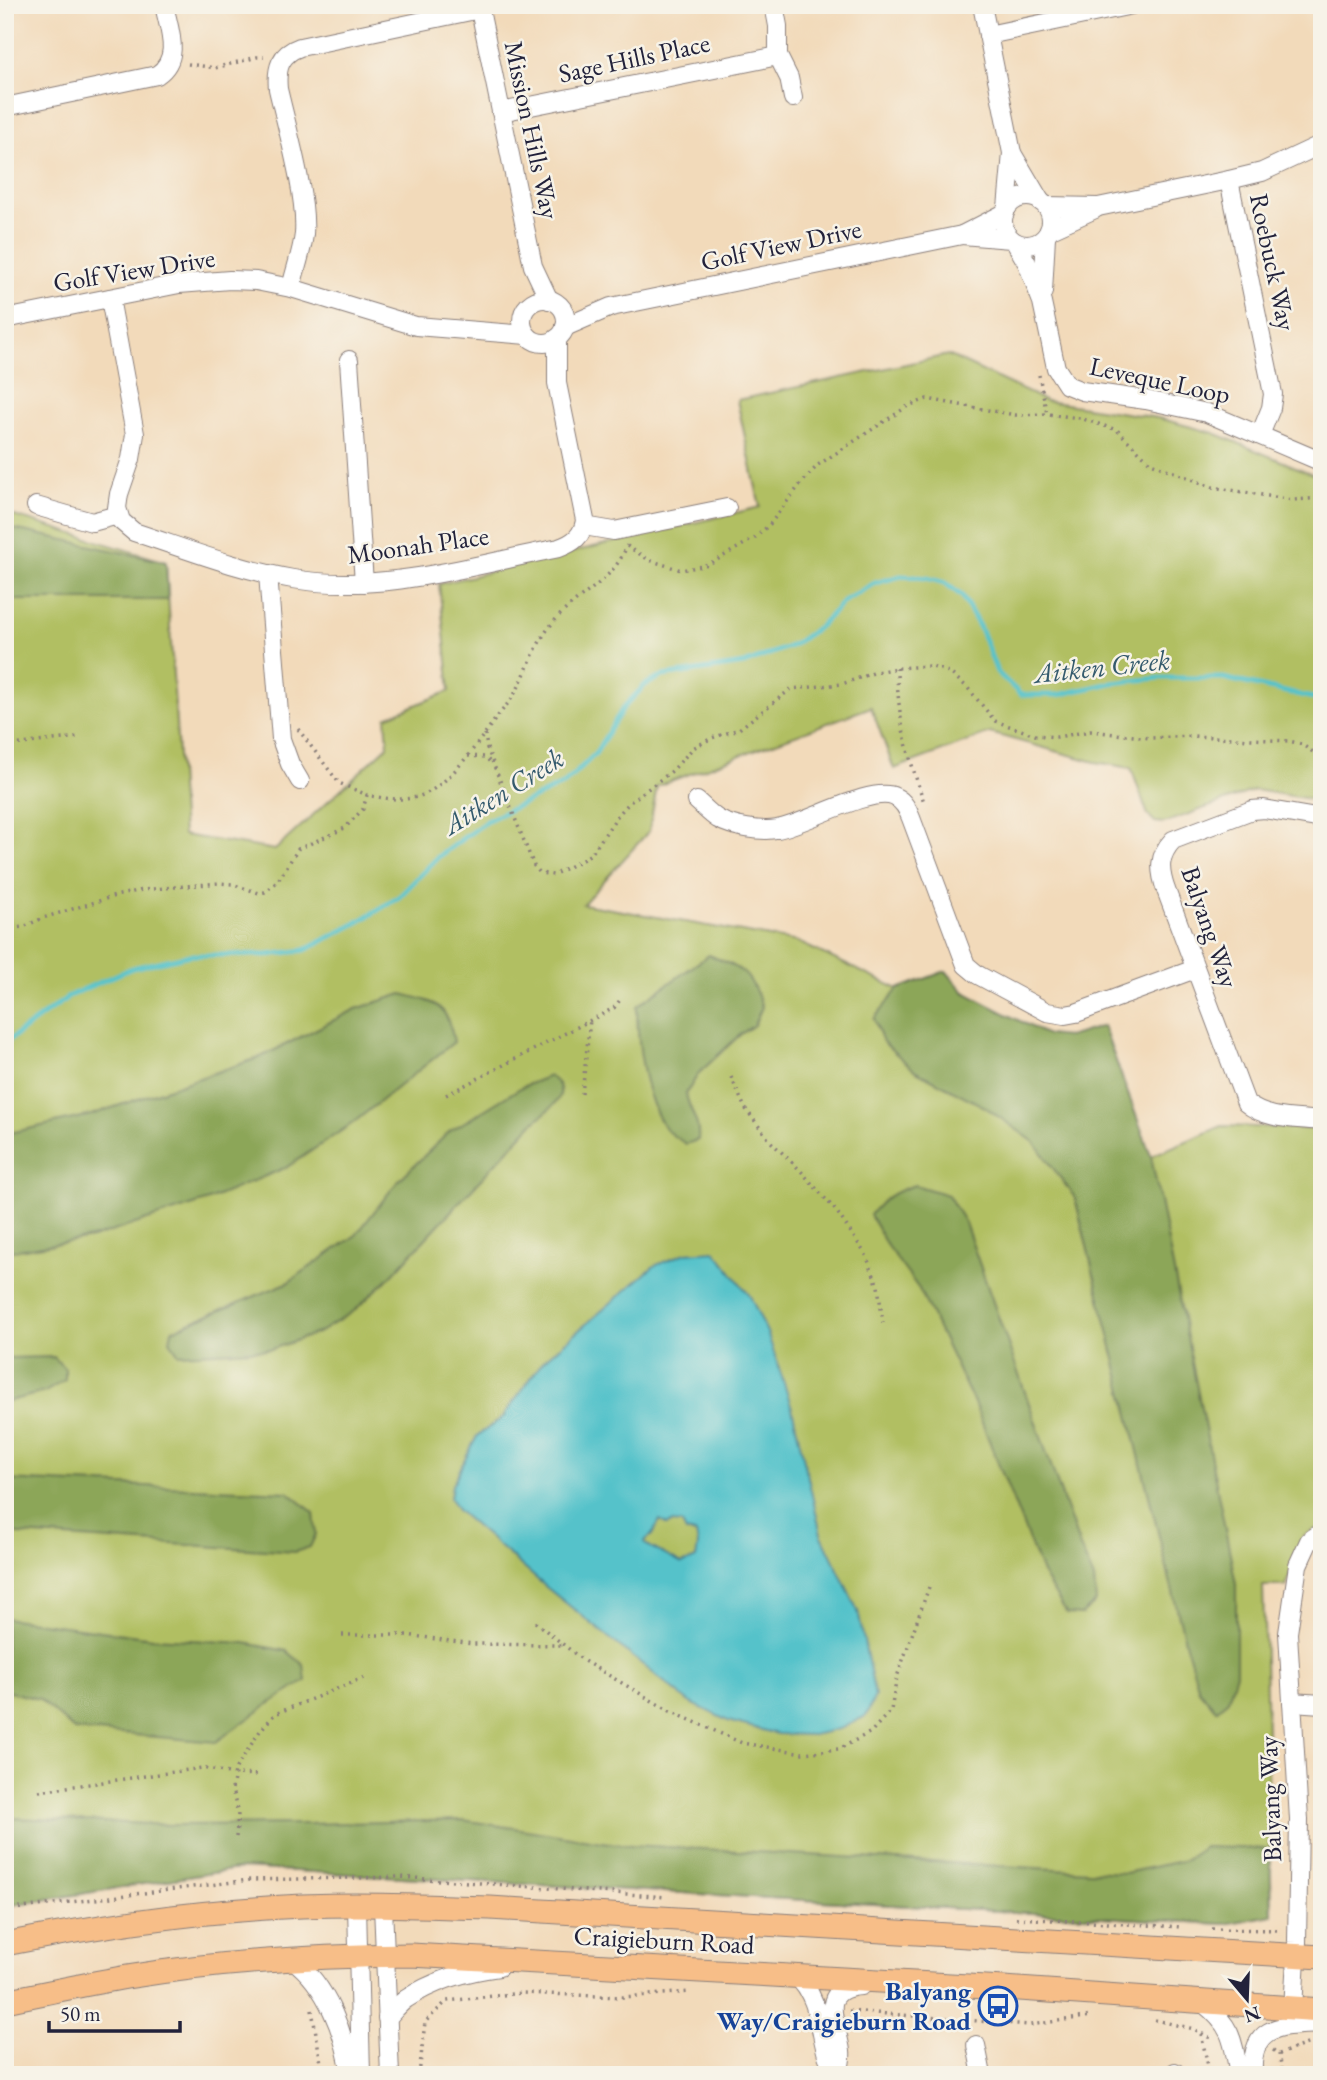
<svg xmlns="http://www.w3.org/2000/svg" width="1327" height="2080" font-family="'EB Garamond',serif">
  <rect width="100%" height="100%" fill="#f7f3e8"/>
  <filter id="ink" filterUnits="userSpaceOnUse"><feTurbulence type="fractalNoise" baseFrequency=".0143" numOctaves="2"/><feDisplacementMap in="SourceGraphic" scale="14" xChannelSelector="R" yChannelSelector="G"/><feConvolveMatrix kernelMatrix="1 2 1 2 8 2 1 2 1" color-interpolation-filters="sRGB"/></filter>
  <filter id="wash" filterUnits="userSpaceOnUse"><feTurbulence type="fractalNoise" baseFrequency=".00686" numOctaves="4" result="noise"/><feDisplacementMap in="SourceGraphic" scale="28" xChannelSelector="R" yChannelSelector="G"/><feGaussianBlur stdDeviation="1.57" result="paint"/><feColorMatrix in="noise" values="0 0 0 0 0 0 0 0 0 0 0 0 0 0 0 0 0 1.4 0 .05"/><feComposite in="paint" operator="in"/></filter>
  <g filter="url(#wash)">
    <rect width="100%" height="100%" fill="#f2daba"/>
    <!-- green -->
    <path fill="#b1bf62" stroke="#6a704e" stroke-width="2" d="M948,355l98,46 112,17 56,15 108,45v323l-67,-11 -91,33 -9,-1 -7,-7 -17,-47 -36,-6 -105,-29 -96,36 -23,-62 -214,79 -8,45 -66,73 215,38 100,47 48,-18c5,7 10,15 18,20 16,12 73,44 92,46 16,2 32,-6 47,-11l48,130 71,-30 100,3v397l-18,10 -18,50h-23l9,329 -48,9 -981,-56 -238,38v-1393l161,49 17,273 92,15 113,-104 -2,-29 64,-26 -11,-107 321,-77 -23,-107z"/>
    <!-- forest -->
    <g fill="#8ca658" stroke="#57644a" stroke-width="2">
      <polygon points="5,527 166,562 168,600 5,600"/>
      <path d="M709,955c33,14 41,16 53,52l-8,18 -13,9 -42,39 -13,21c4,19 14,27 12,46l-12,4c-7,-5 -18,-10 -22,-17 -20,-31 -27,-85 -27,-121z"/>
      <polygon points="946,971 964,992 1047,1035 1068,1037 1103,1026 1151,1156 1236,1584 1236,1673 1228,1700 1216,1710 1199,1690 1186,1645 1075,1198 1034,1142 985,1107 914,1070 883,1042 874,1019 898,989"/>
      <path d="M402,994c36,9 45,10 52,48l-101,81 -66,44 -81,34 -114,37 -87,14v-118l86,-19 170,-58 95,-48z"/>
      <path d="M549,1076c28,17 -2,35 -17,48l-142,153 -36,34 -34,21 -48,17 -93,5 -9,-13 2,-11 115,-47 69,-48 42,-54 52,-50 72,-44z"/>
      <path d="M915,1185l33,10 17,28 115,324 14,32 2,23 -15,13 -14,-1 -25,-41 -68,-170 -55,-114 -32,-43 -17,-31c13,-17 25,-24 45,-30z"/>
      <polygon points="54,1357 65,1369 65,1380 45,1392 5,1402 5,1358"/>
      <polygon points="5,1480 288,1492 314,1513 316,1534 310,1547 295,1552 5,1533"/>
      <polygon points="5,1618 153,1638 245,1643 287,1651 304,1665 306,1681 270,1703 216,1742 74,1730 39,1699 5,1691"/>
      <polygon points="14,1818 172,1825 306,1824 463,1820 615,1844 1125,1873 1186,1860 1204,1847 1270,1849 1272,1915 1224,1924 243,1868 5,1906 5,1820"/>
    </g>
    <!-- water -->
    <path fill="#54c2ca" stroke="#3b7282" stroke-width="2" fill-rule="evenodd" d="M715,1251l35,45 17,36 11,33 14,43 29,126 37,77 17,85 -9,20 -24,12 -29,7 -36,-1 -49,-13 -39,-19 -143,-115 -89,-77 -7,-12 2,-13 25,-49 25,-18 42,-58 110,-94 31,-13zM660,1520l7,5 5,-2 10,1 4,8 10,2 2,11 -2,13 -14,6 -37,-20 -1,-3 8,-6z"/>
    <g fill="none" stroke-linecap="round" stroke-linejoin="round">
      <!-- stream -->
      <polyline stroke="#54c2ca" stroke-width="5" points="5,1043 71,995 132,968 190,955 268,955 305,950 355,924 399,897 439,856 488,820 564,784 595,754 623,708 645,685 663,676 744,664 793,645 820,626 844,601 875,583 901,576 927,578 945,583 962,596 980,628 997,672 1021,695 1058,695 1111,683 1159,678 1223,678 1322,700"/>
    </g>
  </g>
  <g filter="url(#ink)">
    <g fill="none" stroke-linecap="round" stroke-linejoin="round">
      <defs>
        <g id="minor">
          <polyline points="479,5 533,266 549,300"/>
          <polyline points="774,5 778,26 778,56"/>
          <polyline points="982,5 1012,153 1007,208"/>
          <polyline points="988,35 1132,5"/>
          <path d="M5,107l152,-32c25,-17 12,-45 7,-70"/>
          <polyline points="501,112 778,56 789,78 793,98"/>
          <polyline points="1012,153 1041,202"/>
          <polyline points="1229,180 1273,394 1271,408 1260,435"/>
          <circle cx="1027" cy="221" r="24"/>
          <polyline points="1046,206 1098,207 1229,180 1262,172 1322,144"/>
          <polyline points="1049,230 1095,209"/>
          <polyline points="962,235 1011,239"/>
          <polyline points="1015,242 1027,263 1042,302 1056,368 1067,385 1082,391 1146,400 1207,413 1322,462"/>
          <path d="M291,288c4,-18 11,-36 13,-54 3,-38 -17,-106 -26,-145 -2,-21 2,-35 22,-42l180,-38"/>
          <polyline points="1043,292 1046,236"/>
          <path d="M110,298l25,136 -4,25 -12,35 -2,14 4,13 13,11c52,17 105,38 159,47 89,15 180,-14 266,-31 14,-5 24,-12 26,-28l-28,-137v-45"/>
          <circle cx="544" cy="321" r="22"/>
          <polyline points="5,319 179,284 230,280 256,281 291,288 416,326 527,335"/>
          <polyline points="565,327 611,307 962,235 1005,213"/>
          <polyline points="349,360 364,583"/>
          <polyline points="36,506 92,522 118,515"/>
          <polyline points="584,526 614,531 727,508"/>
          <polyline points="268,574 281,739 290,764 300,781"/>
          <path d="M697,801c7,6 13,13 21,18 14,8 43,13 59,10 27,-4 95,-44 118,-32 9,4 13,13 16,21l55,147 12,10 69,37 18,3 11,-2 119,-44"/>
          <path d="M1322,819l-58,-10 -12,1 -79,30c-15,16 -14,30 -7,50l80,213c20,17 50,15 76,18"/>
          <polyline points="1292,1702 1322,1704"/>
          <polyline points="357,1905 361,2075"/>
          <polyline points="383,1906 390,2075"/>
          <path d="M293,1960c34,25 52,74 58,115"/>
          <path d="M796,1976c23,20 23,52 31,79 2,7 8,13 12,20"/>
          <path d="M1203,2003c29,23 30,37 36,72"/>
          <polyline points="1293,2008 1297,1942 1299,1820 1288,1633 1298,1565 1309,1541 1322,1532"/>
          <path d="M387,2018c6,-6 12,-14 19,-19 27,-18 61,-28 93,-32"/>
          <polyline points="976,2045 982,2075"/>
          <polyline points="1175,2072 1177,2075"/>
          <path d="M838,2073c2,-7 4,-15 3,-22 -4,-29 -25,-62 20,-65"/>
          <path d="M1253,2075c-3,-52 28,-49 69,-51"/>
        </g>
        <g id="major">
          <path d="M5,1944c115,-23 234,-39 351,-39 44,0 89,2 134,3l832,49"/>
          <path d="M5,2001c41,-8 81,-17 122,-24 92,-15 190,-21 284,-22l593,33 318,22"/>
        </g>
      </defs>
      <!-- minor casing -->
      <use href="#minor" stroke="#8a7e7a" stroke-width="20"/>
      <!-- major casing -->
      <use href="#major" stroke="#8a7e7a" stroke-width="25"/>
      <!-- path -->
      <g stroke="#8a7e7a" stroke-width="3.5" stroke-dasharray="2 5" stroke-linecap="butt">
        <polyline points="188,64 215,68 257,57 264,57"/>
        <polyline points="1039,375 1047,414"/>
        <polyline points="627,546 649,560 681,570 703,566 717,560 755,538 770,524 799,486 818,465 908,406 927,399 1015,415 1047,414 1080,418 1117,430 1151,463 1212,487 1293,500 1322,498"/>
        <path d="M897,668c0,50 11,87 27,134"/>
        <polyline points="298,729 339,783 367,795"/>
        <polyline points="485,734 487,748 534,866 540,873 553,875 582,860 592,853 618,815 630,802 672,771 693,748 712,738 739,729 791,689 842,684 876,672 897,668 929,666 949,672 967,687 995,721 1035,735 1057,737 1090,731 1150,738 1194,736 1289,741 1301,744 1322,758"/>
        <polyline points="5,746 78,737"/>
        <polyline points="468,756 485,757 492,764"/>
        <path d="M5,929l18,-2 20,-9 72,-22 27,-6 77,-7 13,1 27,9 6,-1 12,-10 21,-33 47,-21 18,-19 4,-14c18,4 41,7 58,-1 27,-13 51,-49 69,-73 9,-12 18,-21 25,-35 10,-21 17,-42 32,-61 23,-30 63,-42 76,-80"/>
        <polyline points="731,1077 745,1108 770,1141 800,1170 837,1212 866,1255 878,1286 883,1323"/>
        <polyline points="582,1094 590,1020"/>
        <polyline points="446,1095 614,1008 620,1000"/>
        <polyline points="535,1622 584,1661 670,1711 742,1743 803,1753 839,1749 871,1732 891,1710 897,1677 929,1587"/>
        <polyline points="342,1635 407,1635 473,1644 562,1645"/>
        <polyline points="39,1791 202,1768 234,1774 259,1775"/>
        <polyline points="236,1837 238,1814 232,1789 236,1768 260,1731 275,1714 366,1677"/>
        <polyline points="5,1910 250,1880 400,1877 667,1897"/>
        <polyline points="1016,1918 1183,1927"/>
        <polyline points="1212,1929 1281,1930"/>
        <polyline points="312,2010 323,2075"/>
        <polyline points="849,2011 1030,2025 1092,2016"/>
        <polyline points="1155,2020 1194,2029 1208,2037 1214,2037"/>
        <polyline points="1201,2034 1210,2075"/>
        <polyline points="1273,2050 1279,2054 1283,2075"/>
        <polyline points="1279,2054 1310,2043"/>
        <polyline points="419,2075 425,2022 447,2001 522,1993 623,1997 690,1992"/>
      </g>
      <!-- minor -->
      <use href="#minor" stroke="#fff" stroke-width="18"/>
      <!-- major -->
      <use href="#major" stroke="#f7be88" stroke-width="23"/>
    </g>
  </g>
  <!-- icons -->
  <defs>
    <symbol id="bus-ring" viewBox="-11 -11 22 22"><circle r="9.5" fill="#f7f3e8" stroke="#1a4fb4" stroke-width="1.5"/><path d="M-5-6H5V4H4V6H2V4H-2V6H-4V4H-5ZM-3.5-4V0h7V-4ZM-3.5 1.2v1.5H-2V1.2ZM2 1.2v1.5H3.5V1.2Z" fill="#1a4fb4"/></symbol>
  </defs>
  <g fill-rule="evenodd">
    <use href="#bus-ring" x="976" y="1984" width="44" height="44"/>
  </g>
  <g text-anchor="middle" stroke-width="5" stroke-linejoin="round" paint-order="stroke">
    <!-- street labels -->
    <g font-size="26" fill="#22223b" stroke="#f7f3e8">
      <text transform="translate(634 58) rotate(-12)" y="9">Sage Hills Place</text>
      <text transform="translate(532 130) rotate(78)" y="9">Mission Hills Way</text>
      <text transform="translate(781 245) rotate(-12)" y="9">Golf View Drive</text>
      <text transform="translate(1273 262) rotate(78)" y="9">Roebuck Way</text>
      <text transform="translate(134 270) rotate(-9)" y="9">Golf View Drive</text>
      <text transform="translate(1160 380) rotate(12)" y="9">Leveque Loop</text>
      <text transform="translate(418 545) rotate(-8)" y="9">Moonah Place</text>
      <text transform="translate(1210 927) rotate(71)" y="9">Balyang Way</text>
      <text transform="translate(1270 1799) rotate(-92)" y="9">Balyang Way</text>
      <text transform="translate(664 1940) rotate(3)" y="9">Craigieburn Road</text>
    </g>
    <!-- transit labels -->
    <g font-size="26" font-weight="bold" fill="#164399" stroke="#f7f3e8" text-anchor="end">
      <text x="971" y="2000">Balyang<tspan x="971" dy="30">Way/Craigieburn Road</tspan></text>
    </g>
    <!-- water labels -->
    <g font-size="28" font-style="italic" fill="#345a6d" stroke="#f7f3e8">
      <text transform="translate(1102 666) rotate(-6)" y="10">Aitken Creek</text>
      <text transform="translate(503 791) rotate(-32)" y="10">Aitken Creek</text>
    </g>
  </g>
  <!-- margin -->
  <rect width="1327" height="2080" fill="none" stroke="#f7f3e8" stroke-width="28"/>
  <!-- north arrow -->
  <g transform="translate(1247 1999) rotate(161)" stroke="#f7f3e8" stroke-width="5" paint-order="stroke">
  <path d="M0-5L12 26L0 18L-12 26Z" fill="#22223b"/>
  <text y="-10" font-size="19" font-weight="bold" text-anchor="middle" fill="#22223b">N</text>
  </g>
  <!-- scale -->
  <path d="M49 2021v10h131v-10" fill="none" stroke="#22223b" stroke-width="3.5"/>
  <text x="60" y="2021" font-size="21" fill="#22223b" stroke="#f7f3e8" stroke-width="5" paint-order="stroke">50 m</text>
</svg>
